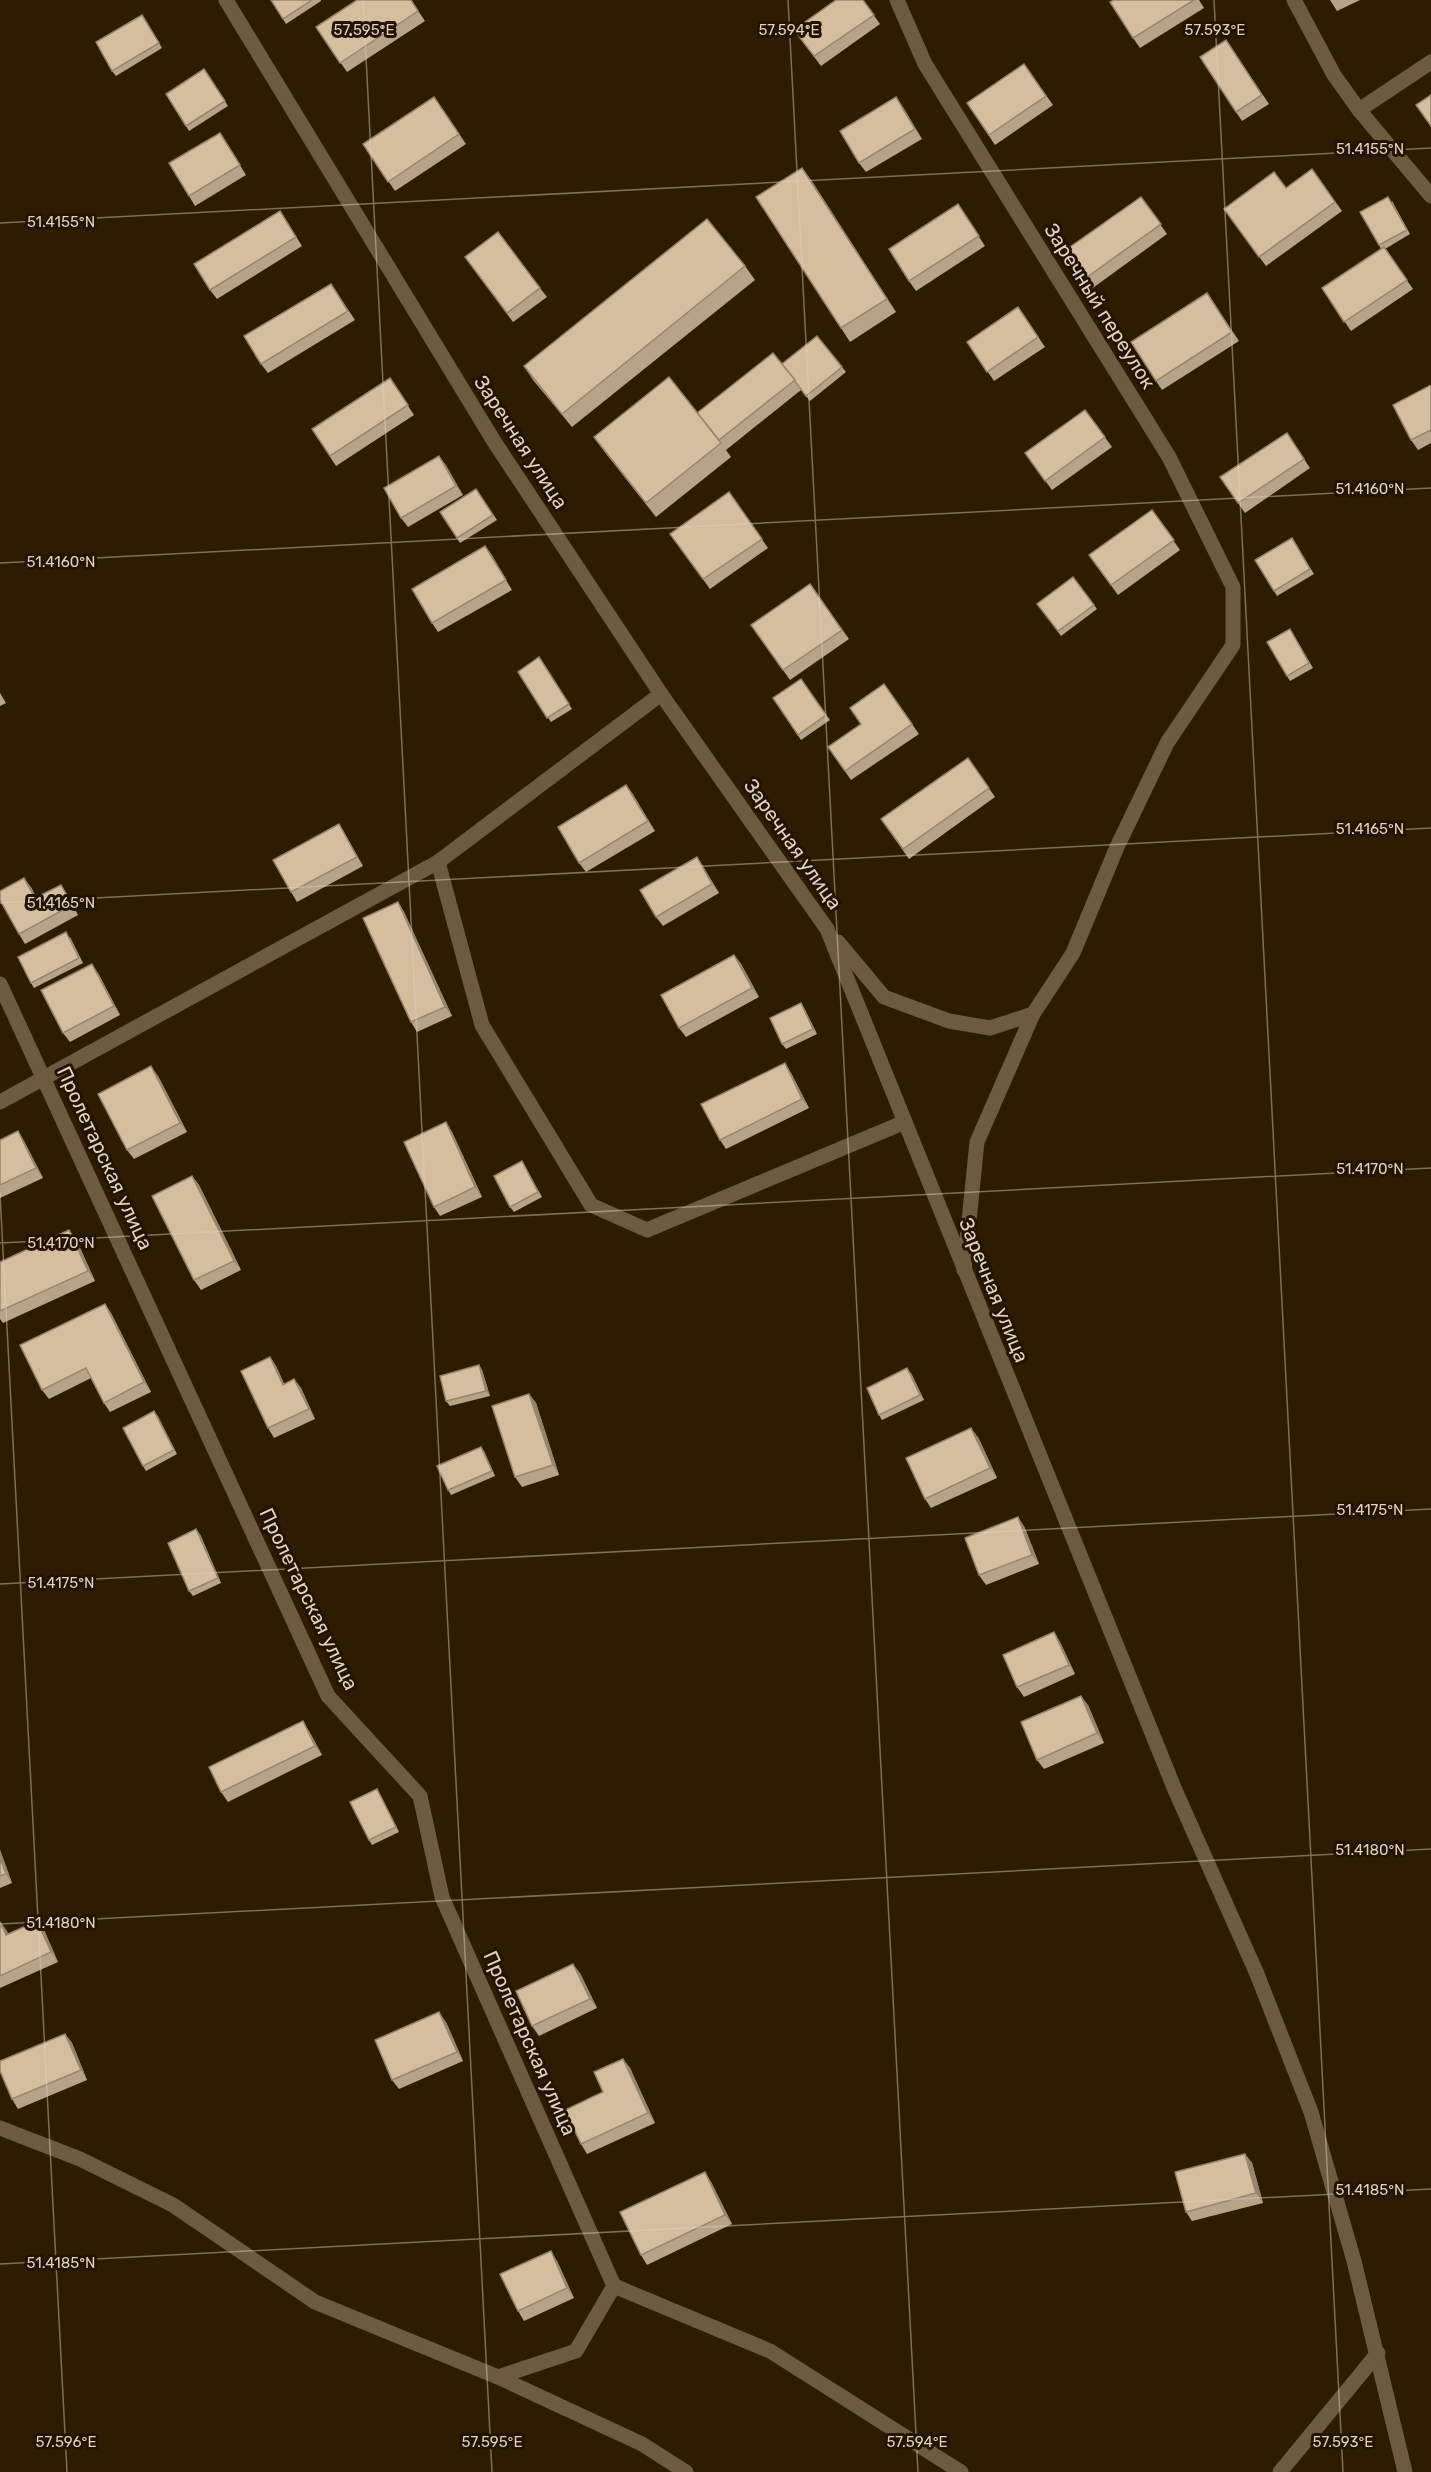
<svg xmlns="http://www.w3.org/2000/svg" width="1431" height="2472" font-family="Rubik,sans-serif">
  <rect width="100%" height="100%" fill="#2e1c01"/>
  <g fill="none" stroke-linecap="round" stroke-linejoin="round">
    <!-- minor -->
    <g stroke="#6d5b40" stroke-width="15">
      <polyline points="226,0 495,443 661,694 827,929 1175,1790 1257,1974 1311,2112 1354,2261 1405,2472"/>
      <polyline points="897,0 925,64 1169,457 1233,587 1233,645 1167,743 1117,847 1073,953 1033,1014 977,1142 964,1270"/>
      <polyline points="1294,0 1334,75 1359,110 1431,196"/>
      <polyline points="1359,110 1431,62"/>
      <polyline points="438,862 482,1025 591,1205 647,1230 905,1122"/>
      <polyline points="838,942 884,997 949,1021 990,1028 1033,1014"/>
      <polyline points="0,984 328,1696 420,1796 442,1897 614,2286"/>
      <polyline points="0,1102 438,862 661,694"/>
      <polyline points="0,2128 80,2159 173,2205 315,2302 498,2377 642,2444 686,2472"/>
      <polyline points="614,2286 770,2351 961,2472"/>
      <polyline points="498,2377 576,2351 614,2286"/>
      <polyline points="1280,2472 1378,2353"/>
    </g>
  </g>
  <!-- wall -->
  <g fill="#b7a388">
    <polygon points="271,0 321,0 321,1 286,24"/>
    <polygon points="411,0 425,21 347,72 316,27"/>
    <polygon points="863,0 880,24 821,66 794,30"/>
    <polygon points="1114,0 1199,0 1204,8 1140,48 1133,38"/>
    <polygon points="1330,0 1360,0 1337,11"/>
    <polygon points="145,20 162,48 116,76 112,71"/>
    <polygon points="1226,40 1269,104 1242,121 1236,112"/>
    <polygon points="1024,64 1053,105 995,145 967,103"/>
    <polygon points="204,69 228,106 189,131 166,94"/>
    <polygon points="434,97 466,144 395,191 363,144"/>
    <polygon points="896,97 922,139 866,172 859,163"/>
    <polygon points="220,133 246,175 195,206 189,196"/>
    <polygon points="802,168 896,312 850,342 841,328"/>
    <polygon points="1312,169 1342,211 1266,266 1224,209 1286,188"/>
    <polygon points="1141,197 1167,234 1090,290 1063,252"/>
    <polygon points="1392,201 1410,234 1385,249 1413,289 1351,331 1322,288 1381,249 1379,245"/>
    <polygon points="280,211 302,246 217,299 210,290"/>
    <polygon points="964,214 985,246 916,291 909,281"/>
    <polygon points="745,266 755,280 572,427 533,380 524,366"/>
    <polygon points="472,267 540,288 547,297 513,322"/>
    <polygon points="331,284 355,320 268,373 261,364"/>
    <polygon points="1207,293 1239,341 1162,390 1156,381"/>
    <polygon points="1018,307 1045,347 994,381 967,342"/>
    <polygon points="782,364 842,367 846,372 810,401 801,390 726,450 731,457 656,517 604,451 594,437 697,413"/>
    <polygon points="390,378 414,415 336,466 312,429"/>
    <polygon points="1431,385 1431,443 1418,450 1411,440"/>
    <polygon points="1085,410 1112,447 1052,490 1025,453"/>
    <polygon points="1287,433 1310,468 1245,513 1220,477"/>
    <polygon points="439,456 463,495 408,527 401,518"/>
    <polygon points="476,489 497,520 460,543 440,512"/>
    <polygon points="729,492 768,548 710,589 670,534"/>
    <polygon points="1152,510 1180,550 1118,595 1089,555"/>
    <polygon points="1292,538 1314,574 1277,596 1274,591"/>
    <polygon points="485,546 512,590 438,632 432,623"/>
    <polygon points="1073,577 1097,609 1061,636 1037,604"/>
    <polygon points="810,584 849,639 790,680 751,625"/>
    <polygon points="1293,634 1313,668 1290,681 1287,676"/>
    <polygon points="539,657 572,709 551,722 518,672"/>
    <polygon points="801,679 830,720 801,740 773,698"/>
    <polygon points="884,684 919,734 851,780 828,747 861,724"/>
    <polygon points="0,693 6,703 0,706"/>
    <polygon points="968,758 995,797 909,859 881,819"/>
    <polygon points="626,785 655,831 586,872 579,863"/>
    <polygon points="345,834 363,866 297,902 291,892"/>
    <polygon points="697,857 719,893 663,926 656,917"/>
    <polygon points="61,885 67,894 78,915 25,944 19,934 31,887 36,898"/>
    <polygon points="398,902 404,912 452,1016 417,1032 411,1022"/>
    <polygon points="70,937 83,963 34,988 31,983"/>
    <polygon points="734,955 741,964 759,997 686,1037 679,1028"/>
    <polygon points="98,973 120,1015 70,1042 63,1033"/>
    <polygon points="801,1003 804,1008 817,1034 786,1049 782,1044"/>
    <polygon points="785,1063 791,1073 809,1108 726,1149 720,1140"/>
    <polygon points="158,1076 187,1132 134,1159 127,1150"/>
    <polygon points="446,1122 452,1132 482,1197 440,1216 434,1207"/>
    <polygon points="18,1131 24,1141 43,1178 0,1198 0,1140"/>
    <polygon points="522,1161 542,1197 514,1212 510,1207"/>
    <polygon points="192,1176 199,1185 241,1270 201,1290 194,1280"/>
    <polygon points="69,1230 76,1239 95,1281 3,1323 0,1319 0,1262"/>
    <polygon points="105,1304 111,1313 151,1392 110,1412 104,1403 91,1378 49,1399 42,1390"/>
    <polygon points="270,1357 276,1366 284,1384 294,1379 301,1388 315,1419 274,1438 268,1428"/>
    <polygon points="479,1365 482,1370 490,1396 450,1406 446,1401"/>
    <polygon points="911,1373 924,1400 882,1420 879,1415"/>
    <polygon points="529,1394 536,1403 559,1475 522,1487 515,1477"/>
    <polygon points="154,1411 177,1454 146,1471 143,1466"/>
    <polygon points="978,1437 997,1478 931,1508 925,1499"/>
    <polygon points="481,1447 484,1451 495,1476 451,1495 448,1490"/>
    <polygon points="1024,1526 1039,1564 986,1585 979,1575"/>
    <polygon points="200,1534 221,1583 193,1596 189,1591"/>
    <polygon points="1054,1632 1060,1642 1075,1674 1024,1697 1017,1687"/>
    <polygon points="1088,1705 1104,1743 1044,1769 1037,1760"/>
    <polygon points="309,1731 322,1755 228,1802 221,1792"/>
    <polygon points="380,1794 399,1832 372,1845 369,1840"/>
    <polygon points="0,1850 12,1883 0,1888"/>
    <polygon points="0,1922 8,1934 44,1930 58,1962 0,1988"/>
    <polygon points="580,1973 597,2008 539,2036 532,2026"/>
    <polygon points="446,2022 463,2061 399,2089 392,2080"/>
    <polygon points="65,2034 72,2043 87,2080 18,2109 12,2099"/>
    <polygon points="623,2059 630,2068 655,2123 587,2154 581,2144 603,2092"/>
    <polygon points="1245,2154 1252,2163 1263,2203 1192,2221 1186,2212"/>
    <polygon points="705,2172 711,2182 732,2224 647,2265 641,2255"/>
    <polygon points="557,2261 574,2298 524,2321 518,2311"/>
  </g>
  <!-- shaded-wall -->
  <g fill="#95856f">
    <polygon points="896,97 903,107 922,139 915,129"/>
    <polygon points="802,168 812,181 896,312 887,299"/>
    <polygon points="439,456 446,465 463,495 456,486"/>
    <polygon points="485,546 492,555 512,590 506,580"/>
    <polygon points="626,785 633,794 655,831 648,821"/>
    <polygon points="339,824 345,834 363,866 357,857"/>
    <polygon points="697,857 703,866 719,893 712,884"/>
    <polygon points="24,878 31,887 42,908 35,898"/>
    <polygon points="61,885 67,894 78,915 72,905"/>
    <polygon points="398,902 404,912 452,1016 445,1007"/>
    <polygon points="734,955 741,964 759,997 752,988"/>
    <polygon points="92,964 98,973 120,1015 114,1006"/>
    <polygon points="801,1003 804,1008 817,1034 813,1029"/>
    <polygon points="785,1063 791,1073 809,1108 802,1099"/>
    <polygon points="151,1066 158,1076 187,1132 180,1123"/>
    <polygon points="446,1122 452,1132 482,1197 475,1187"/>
    <polygon points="18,1131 24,1141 43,1178 36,1168"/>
    <polygon points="192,1176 199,1185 241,1270 234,1261"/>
    <polygon points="69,1230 76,1239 95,1281 88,1271"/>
    <polygon points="105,1304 111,1313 151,1392 144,1382"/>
    <polygon points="270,1357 276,1366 289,1394 283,1385"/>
    <polygon points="479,1365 482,1370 490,1396 486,1391"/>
    <polygon points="907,1368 911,1373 924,1400 920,1395"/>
    <polygon points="294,1379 301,1388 315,1419 309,1409"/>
    <polygon points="529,1394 536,1403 559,1475 553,1465"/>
    <polygon points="154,1411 158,1416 177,1454 174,1450"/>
    <polygon points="971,1428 978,1437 997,1478 990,1468"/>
    <polygon points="481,1447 484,1451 495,1476 492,1471"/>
    <polygon points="1018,1517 1024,1526 1039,1564 1032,1555"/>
    <polygon points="196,1529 200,1534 221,1583 218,1578"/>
    <polygon points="1054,1632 1060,1642 1075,1674 1069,1665"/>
    <polygon points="1081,1696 1088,1705 1104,1743 1097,1733"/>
    <polygon points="303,1721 309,1731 322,1755 315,1746"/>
    <polygon points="0,1850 12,1883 6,1874 0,1858"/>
    <polygon points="0,1921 7,1931 13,1945 6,1935"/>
    <polygon points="37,1921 44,1930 58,1962 51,1952"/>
    <polygon points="573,1964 580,1973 597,2008 590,1999"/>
    <polygon points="439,2012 446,2022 463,2061 457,2052"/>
    <polygon points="65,2034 72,2043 87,2080 81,2070"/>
    <polygon points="623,2059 630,2068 655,2123 648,2113"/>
    <polygon points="1245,2154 1252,2163 1263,2203 1256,2193"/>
    <polygon points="705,2172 711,2182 732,2224 725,2215"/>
    <polygon points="551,2251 557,2261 574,2298 567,2288"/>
  </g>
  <!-- building -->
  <g fill="#d5be9e" stroke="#95856f" stroke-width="1.5">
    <polygon points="271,0 312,0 283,19"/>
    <polygon points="357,0 411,0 418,11 340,63 316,27"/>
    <polygon points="836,0 863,0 874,15 814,56 794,30"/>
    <polygon points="1114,0 1194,0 1133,38 1110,2"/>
    <polygon points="142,15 159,43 112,71 96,42"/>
    <polygon points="1226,40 1262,95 1236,112 1200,57"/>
    <polygon points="1024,64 1046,96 989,135 967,103"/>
    <polygon points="204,69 225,101 186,126 166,94"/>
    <polygon points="1431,95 1431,126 1416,105"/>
    <polygon points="434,97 459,134 388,182 363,144"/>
    <polygon points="896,97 915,129 859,163 840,131"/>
    <polygon points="220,133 240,165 189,196 169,163"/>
    <polygon points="802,168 887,299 841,328 756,197"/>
    <polygon points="1312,169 1335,202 1259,257 1224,209 1274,172 1286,188"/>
    <polygon points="1141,197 1161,224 1083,280 1063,252"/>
    <polygon points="1388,197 1407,230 1379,245 1360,212"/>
    <polygon points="958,204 979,236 909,281 889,249"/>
    <polygon points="280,211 296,237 210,290 194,264"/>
    <polygon points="707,219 745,266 562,414 524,366"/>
    <polygon points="498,232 540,288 507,313 465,257"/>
    <polygon points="1384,247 1407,280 1344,322 1322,288"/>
    <polygon points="331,284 348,311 261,364 244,336"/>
    <polygon points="1207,293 1232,332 1156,381 1131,342"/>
    <polygon points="1018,307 1038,337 987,372 967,342"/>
    <polygon points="817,336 842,367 806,396 782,364"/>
    <polygon points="773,353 795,380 719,440 697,413"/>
    <polygon points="669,377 721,443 646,503 594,437"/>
    <polygon points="390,378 408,405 330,456 312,429"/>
    <polygon points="1431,385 1431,430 1411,440 1393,405"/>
    <polygon points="1085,410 1105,437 1045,481 1025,453"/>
    <polygon points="1287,433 1304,459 1238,503 1220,477"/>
    <polygon points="439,456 456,486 401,518 384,488"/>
    <polygon points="476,489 493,515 457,538 440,512"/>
    <polygon points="729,492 762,539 703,579 670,534"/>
    <polygon points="1152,510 1174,540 1111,585 1089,555"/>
    <polygon points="1292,538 1310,569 1274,591 1255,560"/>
    <polygon points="485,546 506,580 432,623 412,589"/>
    <polygon points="1073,577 1094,605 1058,631 1037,604"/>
    <polygon points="810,584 842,630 783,670 751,625"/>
    <polygon points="1290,629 1309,663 1287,676 1267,642"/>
    <polygon points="539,657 569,704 547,718 518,672"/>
    <polygon points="801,679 826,715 798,735 773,698"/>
    <polygon points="884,684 912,724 845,771 828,747 861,724 850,708"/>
    <polygon points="968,758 989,788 903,849 881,819"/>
    <polygon points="626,785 648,821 579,863 558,827"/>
    <polygon points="339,824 357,857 291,892 273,860"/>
    <polygon points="697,857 712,884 656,917 640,890"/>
    <polygon points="24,878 35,898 61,885 72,905 19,934 0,900 0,891"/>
    <polygon points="398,902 445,1007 411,1022 363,918"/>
    <polygon points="66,932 79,958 31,983 18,957"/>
    <polygon points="734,955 752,988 679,1028 661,995"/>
    <polygon points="92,964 114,1006 63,1033 41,990"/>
    <polygon points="801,1003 813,1029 782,1044 770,1018"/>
    <polygon points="785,1063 802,1099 720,1140 701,1104"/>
    <polygon points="151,1066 180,1123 127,1150 98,1094"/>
    <polygon points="446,1122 475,1187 434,1207 404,1142"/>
    <polygon points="18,1131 36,1168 0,1185 0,1140"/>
    <polygon points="522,1161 538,1192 510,1207 494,1176"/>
    <polygon points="192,1176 234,1261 194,1280 152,1196"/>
    <polygon points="69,1230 88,1271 0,1311 0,1262"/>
    <polygon points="105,1304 144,1382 104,1403 86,1368 42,1390 20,1345"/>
    <polygon points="270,1357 283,1385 294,1379 309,1409 268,1428 241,1371"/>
    <polygon points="479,1365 486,1391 446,1401 440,1376"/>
    <polygon points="907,1368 920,1395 879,1415 867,1388"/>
    <polygon points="529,1394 553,1465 515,1477 492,1406"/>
    <polygon points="154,1411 174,1450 143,1466 123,1428"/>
    <polygon points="971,1428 990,1468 925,1499 906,1458"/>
    <polygon points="481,1447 492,1471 448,1490 437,1466"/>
    <polygon points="1018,1517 1032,1555 979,1575 965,1538"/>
    <polygon points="196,1529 218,1578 189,1591 168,1543"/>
    <polygon points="1054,1632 1069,1665 1017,1687 1003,1655"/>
    <polygon points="1081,1696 1097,1733 1037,1760 1021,1722"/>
    <polygon points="303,1721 315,1746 221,1792 209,1767"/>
    <polygon points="377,1789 396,1827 369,1840 350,1802"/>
    <polygon points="0,1858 6,1874 0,1876"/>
    <polygon points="37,1921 51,1952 0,1976 0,1922 6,1935"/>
    <polygon points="573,1964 590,1999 532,2026 516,1991"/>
    <polygon points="439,2012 457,2052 392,2080 375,2040"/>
    <polygon points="65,2034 81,2070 12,2099 0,2071 0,2061"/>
    <polygon points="623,2059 648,2113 581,2144 565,2110 603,2092 594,2072"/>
    <polygon points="1245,2154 1256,2193 1186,2212 1175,2172"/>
    <polygon points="705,2172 725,2215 641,2255 620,2212"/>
    <polygon points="551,2251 567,2288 518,2311 500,2274"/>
  </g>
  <!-- ticks -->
  <path fill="none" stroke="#ded2c3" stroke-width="1.5" stroke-opacity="0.45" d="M363,0l129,2472M788,0l130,2472M1214,0l129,2472M0,223l1431,-75M0,563l1431,-75M0,903l1431,-75M0,1194l67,1278M0,1243l1431,-75M0,1584l1431,-75M0,1924l1431,-75M0,2264l1431,-75"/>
  <g text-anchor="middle" stroke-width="6" stroke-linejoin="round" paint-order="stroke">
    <!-- street labels -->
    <g font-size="20" fill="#ded2c3" stroke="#241300">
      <text transform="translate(1100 306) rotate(58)" y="7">Заречный переулок</text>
      <text transform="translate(521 442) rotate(57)" y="7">Заречная улица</text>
      <text transform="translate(793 844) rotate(55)" y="7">Заречная улица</text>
      <text transform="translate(105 1158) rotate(65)" y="7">Пролетарская улица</text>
      <text transform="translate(994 1290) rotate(68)" y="7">Заречная улица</text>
      <text transform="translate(309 1599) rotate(64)" y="7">Пролетарская улица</text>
      <text transform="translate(530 2043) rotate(66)" y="7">Пролетарская улица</text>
    </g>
  </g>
  <g font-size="15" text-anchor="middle" fill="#ded2c3" stroke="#241300" stroke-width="6" stroke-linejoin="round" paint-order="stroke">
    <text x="364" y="35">57.595°E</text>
    <text x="789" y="35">57.594°E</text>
    <text x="1215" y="35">57.593°E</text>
    <text x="1370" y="154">51.4155°N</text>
    <text x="61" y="227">51.4155°N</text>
    <text x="1370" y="494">51.4160°N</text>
    <text x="61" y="567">51.4160°N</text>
    <text x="1370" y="834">51.4165°N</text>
    <text x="61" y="908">51.4165°N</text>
    <text x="1370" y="1174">51.4170°N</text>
    <text x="61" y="1248">51.4170°N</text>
    <text x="1370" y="1515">51.4175°N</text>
    <text x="61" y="1588">51.4175°N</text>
    <text x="1370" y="1855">51.4180°N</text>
    <text x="61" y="1928">51.4180°N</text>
    <text x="1370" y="2195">51.4185°N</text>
    <text x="61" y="2268">51.4185°N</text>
    <text x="66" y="2447">57.596°E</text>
    <text x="492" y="2447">57.595°E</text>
    <text x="917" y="2447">57.594°E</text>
    <text x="1343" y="2447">57.593°E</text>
  </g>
</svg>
